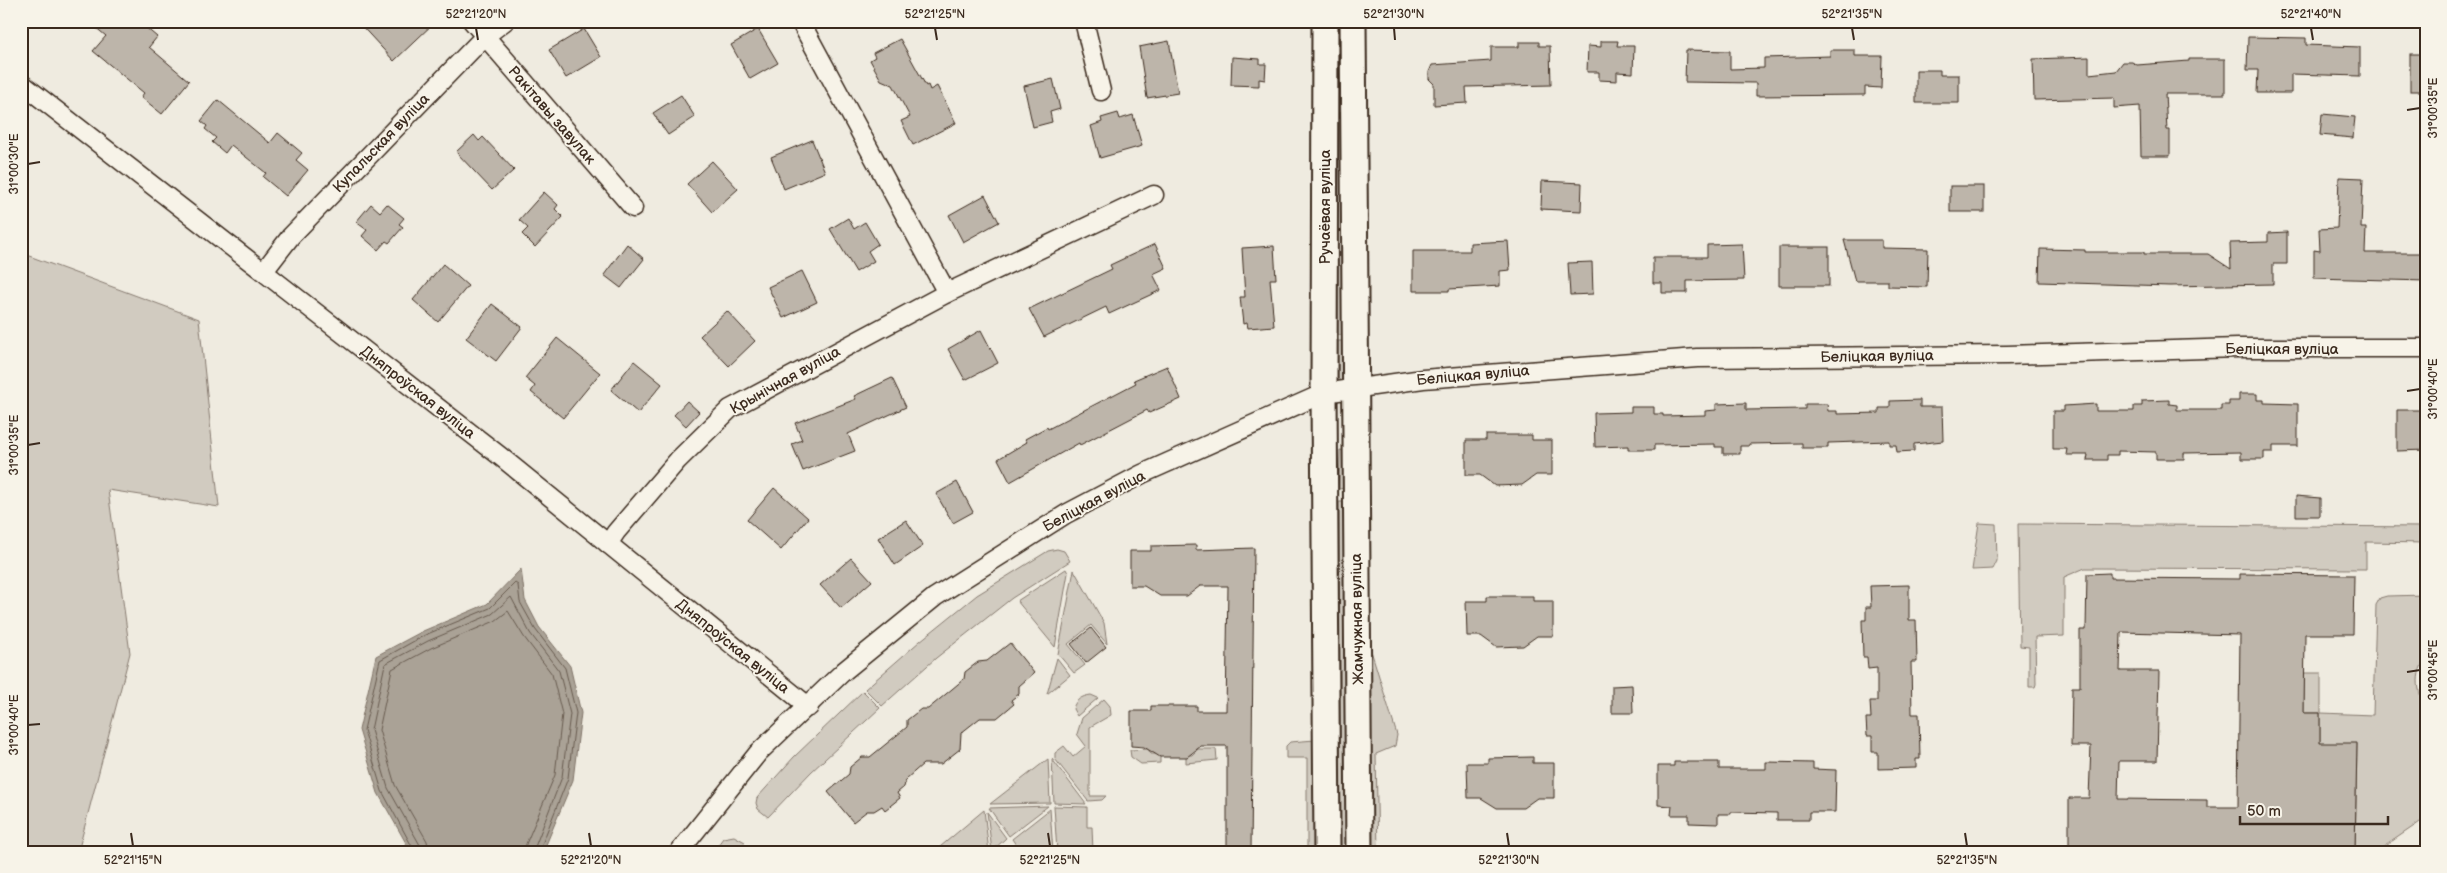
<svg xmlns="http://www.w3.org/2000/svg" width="2447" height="873" font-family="'Balsamiq Sans',sans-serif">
  <rect width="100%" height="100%" fill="#efebe0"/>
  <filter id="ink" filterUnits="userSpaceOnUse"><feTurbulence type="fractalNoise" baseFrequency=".02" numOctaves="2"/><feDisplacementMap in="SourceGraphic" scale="10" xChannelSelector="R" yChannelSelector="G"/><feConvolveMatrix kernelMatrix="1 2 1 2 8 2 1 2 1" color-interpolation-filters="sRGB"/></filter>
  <g filter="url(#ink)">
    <!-- green -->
    <g fill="#d1cbc0" stroke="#867a6f">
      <polygon points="1337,21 1347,21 1349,335 1338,335"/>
      <polygon points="21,253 199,319 219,507 108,490 130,653 78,852 21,852"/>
      <polygon points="1338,341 1348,341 1345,382 1341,382 1338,378"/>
      <polygon points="1340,450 1346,451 1346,488 1339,489"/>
      <polygon points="1339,502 1346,502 1350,852 1341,852"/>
      <polygon points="1979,523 1996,524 1997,561 1993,569 1972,570"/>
      <polygon points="2018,524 2426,527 2426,543 2366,542 2366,569 2085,568 2064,577 2064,636 2035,637 2036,684 2035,687 2029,687 2029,647 2020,646"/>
      <polygon points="1057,549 1064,551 1070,561 1012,598 936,658 882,706 865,689 920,641 977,595 1048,551"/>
      <polygon points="1066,569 1068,573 1055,647 1017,601"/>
      <polygon points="1074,570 1104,623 1107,644 1091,625 1068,644 1085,665 1074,673 1058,654"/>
      <path d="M2426,595v105l-3,-7 1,-32c-14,24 1,37 2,59 1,33 0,65 0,98l-50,34h-21l2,-108 -37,1v-32h-16v-40h17v40l52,2 3,-110 4,-7 7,-2z"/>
      <polygon points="1369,644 1397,735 1395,746 1376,754 1378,852 1372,852"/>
      <polygon points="1057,658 1070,675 1047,694"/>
      <polygon points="863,691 880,708 811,772 768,817 758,809 756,803 757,798 794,757"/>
      <path d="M1091,695l7,3 -21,18 -4,-7c2,-9 9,-13 18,-14z"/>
      <polygon points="1104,699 1110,706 1111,715 1090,727 1090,796 1106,796 1102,800 1088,801 1055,759 1055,753 1064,746 1073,757 1086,746 1077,734 1082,718"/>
      <polygon points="1315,740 1317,852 1307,852 1307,758 1286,758 1286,746 1290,742"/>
      <polygon points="1148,749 1151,754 1160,754 1160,763 1141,764 1131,757 1130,750"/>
      <polygon points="1198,749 1216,749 1217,760 1186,763 1186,755 1192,755"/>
      <polygon points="1048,759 1050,803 990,804"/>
      <polygon points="1052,759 1086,804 1054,803"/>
      <polygon points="1048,806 1009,836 989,808"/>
      <polygon points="1054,806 1087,807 1087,827 1092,827 1093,852 1057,852"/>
      <polygon points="1050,809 1053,852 1021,852 1012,839"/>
      <polygon points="984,810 989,852 934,852"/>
      <polygon points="987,812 1006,838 992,851"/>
      <polygon points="734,836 745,842 738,852 713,852 723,838"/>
    </g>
    <!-- water -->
    <polygon fill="#aaa296" stroke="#7e7266" points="521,569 525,600 539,627 570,666 581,713 573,780 543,852 411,852 378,793 359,730 376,656 423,631 487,604"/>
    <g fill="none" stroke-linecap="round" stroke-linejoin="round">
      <!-- shore -->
      <g stroke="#675a4e" stroke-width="1">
        <polyline points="415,852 382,791 364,730 380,660 425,635 490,608 515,583 518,585 520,602 535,629 565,668 576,713 568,778 539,852"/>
        <polyline points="421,852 420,845 388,788 371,730 385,664 428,641 492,614 511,597 530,633 559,671 570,714 562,777 533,852"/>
        <polyline points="429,852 427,841 395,785 379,730 392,669 431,648 495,621 508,611 524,637 552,674 562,714 555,775 526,844 525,852"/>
      </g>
    </g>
    <!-- building -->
    <g fill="#bdb5aa" stroke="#3b2a1e" fill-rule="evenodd">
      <polygon points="88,21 138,21 157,37 149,47 189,81 162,114 141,97 144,93 93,51 106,36"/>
      <polygon points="357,21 436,21 394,61"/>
      <polygon points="584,29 601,57 566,78 549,50"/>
      <polygon points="758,29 778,63 750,79 731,45"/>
      <polygon points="2248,37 2306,38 2306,45 2360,47 2360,76 2291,74 2291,93 2257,93 2258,70 2247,70"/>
      <polygon points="900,39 926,86 928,85 930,90 937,86 956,123 913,145 901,121 910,117 893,85 881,80 870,60 875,57 873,53"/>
      <polygon points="1169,41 1178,93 1147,98 1139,47"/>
      <polygon points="1601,41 1618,41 1617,46 1634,46 1633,73 1617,72 1617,81 1599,80 1599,72 1587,72 1588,46 1601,47"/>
      <polygon points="1519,42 1539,42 1539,46 1550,46 1551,85 1466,87 1467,103 1434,105 1434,84 1429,79 1429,72 1432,65 1491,61 1491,47 1519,47"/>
      <polygon points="1686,50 1730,51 1730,69 1764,68 1764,58 1830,56 1830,50 1855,50 1855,56 1882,56 1881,88 1865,87 1865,95 1756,96 1756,83 1685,82"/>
      <rect x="2410" y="54" width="16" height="37"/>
      <polygon points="1232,57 1260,59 1260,64 1266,64 1265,80 1259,79 1259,86 1231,85"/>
      <polygon points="2089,57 2089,74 2116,71 2123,62 2132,62 2137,65 2189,61 2189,59 2225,59 2225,94 2165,94 2167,130 2170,130 2170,156 2141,156 2140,106 2114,108 2114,98 2034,100 2033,59"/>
      <polygon points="1916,70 1940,70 1940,75 1959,75 1959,103 1916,103"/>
      <polygon points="1053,79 1060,109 1050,112 1052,122 1033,127 1024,86"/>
      <polygon points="681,95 695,117 668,135 653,113"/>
      <polygon points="218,100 270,143 278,133 302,153 296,160 308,170 286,196 263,177 266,173 231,145 225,153 212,142 216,138 205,129 207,126 201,121"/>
      <polygon points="1118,113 1120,119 1133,115 1142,146 1100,158 1091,126 1102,122 1101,118"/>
      <polygon points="2322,114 2355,117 2353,138 2320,135"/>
      <polygon points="474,135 479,141 483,137 514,170 492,190 456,152"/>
      <polygon points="812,140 825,172 784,189 771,157"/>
      <polygon points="712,161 738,189 712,212 687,184"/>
      <polygon points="2339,177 2363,178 2361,228 2366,228 2365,253 2426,253 2426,281 2314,278 2314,250 2320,251 2319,229 2337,228"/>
      <polygon points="1542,181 1582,183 1581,211 1541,209"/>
      <rect x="1950" y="186" width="34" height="26"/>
      <polygon points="544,192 558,205 555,209 563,217 535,247 522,234 528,228 519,220"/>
      <polygon points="985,195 999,222 963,242 949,215"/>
      <polygon points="371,204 380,212 387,204 404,218 399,224 403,227 389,243 386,241 378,250 362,236 367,230 356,222"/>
      <polygon points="848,218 854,229 865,222 878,244 868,251 874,261 856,272 830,229"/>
      <polygon points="2287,232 2287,264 2273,264 2273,284 2170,286 2039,282 2040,249 2085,250 2085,252 2144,252 2144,254 2208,254 2231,269 2230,243 2268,242 2268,233"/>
      <polygon points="1844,240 1882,240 1882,248 1928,249 1927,287 1888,286 1888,281 1855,281"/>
      <polygon points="1508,241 1510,270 1500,271 1500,286 1449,289 1449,291 1413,291 1413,251 1470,251 1470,243"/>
      <polygon points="627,244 644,259 621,288 604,275"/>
      <polygon points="1155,244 1166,268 1153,274 1161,290 1109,314 1106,307 1044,337 1029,309 1112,269 1110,265"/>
      <polygon points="1742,244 1744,280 1687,281 1687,293 1662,293 1662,283 1653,283 1653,257 1707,257 1707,245"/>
      <polygon points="1274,246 1276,279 1270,279 1274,326 1248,328 1247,323 1243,324 1240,297 1245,297 1242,248"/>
      <rect x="1779" y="247" width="50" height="39"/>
      <polygon points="1592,262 1593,294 1570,295 1568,263"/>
      <polygon points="443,264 468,286 438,322 413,300"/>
      <polygon points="802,271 817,302 783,318 768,287"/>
      <polygon points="492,304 522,327 496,361 466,338"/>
      <polygon points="727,311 755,341 729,366 700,336"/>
      <polygon points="981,330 998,363 965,380 948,349"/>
      <polygon points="557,338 600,373 563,418 531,392 535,386 525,378"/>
      <polygon points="634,361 662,384 638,413 611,390"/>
      <polygon points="1167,366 1181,399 1149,413 1147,410 1080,445 1079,443 1010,482 998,459 1027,442 1025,439 1047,427 1048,429 1136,383 1134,380"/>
      <polygon points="892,378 906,407 848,434 855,451 803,471 792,444 802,440 795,423 856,399 854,396"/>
      <polygon points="2239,394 2257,394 2257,400 2264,400 2264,403 2298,404 2298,446 2273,446 2273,452 2264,452 2264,459 2241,459 2241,452 2184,453 2184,459 2156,459 2156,452 2118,451 2118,455 2107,455 2107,460 2087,460 2088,455 2066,455 2067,449 2053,449 2053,411 2064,411 2064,406 2096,404 2096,411 2134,411 2134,406 2142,406 2142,401 2169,400 2169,404 2177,405 2177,410 2221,410 2221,405 2229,405 2229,401 2239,401"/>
      <polygon points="1920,400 1920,407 1942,407 1943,441 1914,444 1914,451 1897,452 1896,445 1889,445 1889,441 1828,443 1828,448 1802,448 1802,443 1749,444 1749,446 1740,446 1740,454 1723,454 1723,447 1715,447 1715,444 1654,445 1654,450 1628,450 1628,446 1595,447 1594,413 1631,412 1631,407 1654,407 1654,414 1663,414 1663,416 1705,415 1705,411 1716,410 1716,404 1746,403 1746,410 1805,409 1805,404 1827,404 1828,411 1837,411 1837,414 1879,413 1879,408 1890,408 1890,401"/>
      <polygon points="687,401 699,412 686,426 674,415"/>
      <polygon points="2397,410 2426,410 2426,450 2397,451"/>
      <polygon points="1486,435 1532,435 1532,440 1552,440 1552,475 1536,475 1522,485 1495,486 1480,475 1466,475 1466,440 1486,440"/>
      <polygon points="957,482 973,512 953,523 936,494"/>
      <polygon points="774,488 808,518 781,550 747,520"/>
      <polygon points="2296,496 2320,498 2320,516 2296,516"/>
      <polygon points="906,520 923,546 895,565 878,538"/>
      <polygon points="1196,545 1196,550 1254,548 1251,852 1227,852 1227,746 1201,746 1187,757 1160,757 1144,747 1131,746 1131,711 1151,711 1151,706 1197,706 1197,711 1226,711 1228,586 1200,586 1187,596 1160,596 1144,586 1130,586 1130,551 1151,551 1151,546"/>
      <polygon points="851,558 872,581 841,608 820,585"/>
      <path d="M2110,573v5l130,1v-5l114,1 -1,59h-48l-1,79h16v30h37l-2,109h-286v-54h20l2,-52h-20l1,-59h8v-57h6l1,-56zM2121,632l119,3 -2,172h-31v-7l-89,-1 1,-38h38l2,-90h-39z"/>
      <polygon points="1909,585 1909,620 1916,620 1917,662 1911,662 1912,714 1919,714 1920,759 1916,759 1916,768 1878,769 1878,752 1872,752 1872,736 1867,736 1866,718 1871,718 1870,701 1877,701 1877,668 1868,669 1867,657 1863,657 1862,620 1866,620 1866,607 1871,607 1870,586"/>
      <polygon points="1487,596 1533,596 1533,601 1553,601 1553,636 1537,636 1523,646 1496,647 1481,636 1467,636 1466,601 1487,601"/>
      <polygon points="1091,628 1106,647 1086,663 1071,644"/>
      <polygon points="1010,643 1034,673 1019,686 1019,694 1011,700 1014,704 997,718 980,718 961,733 960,749 941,764 923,764 906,779 904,787 897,793 900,798 885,810 882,806 874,811 867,811 853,822 828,792 849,774 850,767 862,757 870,757 907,727 907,720 921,709 928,709 964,679 965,672 978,662 987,661"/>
      <polygon points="1632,685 1633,713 1612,713 1612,686"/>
      <polygon points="1533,757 1533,763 1554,763 1554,798 1537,798 1523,808 1497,808 1481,798 1468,798 1467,763 1488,763 1488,758"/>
      <polygon points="1674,762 1719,762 1719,769 1766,769 1766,762 1813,763 1813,769 1836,770 1835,812 1809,812 1809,820 1777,820 1777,813 1731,812 1731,814 1718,814 1718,824 1689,823 1689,815 1671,815 1672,806 1658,805 1658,766 1674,766"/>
    </g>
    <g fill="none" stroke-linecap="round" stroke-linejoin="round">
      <defs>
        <g id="street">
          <polyline points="472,21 633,208"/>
          <polyline points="800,21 947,293"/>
          <polyline points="1084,21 1101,91"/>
          <polyline points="21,83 500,456 809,707"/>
          <polyline points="264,271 291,236 484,37 505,21"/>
          <polyline points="608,544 616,532 678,460 730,409 947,293 1154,195"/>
          <polyline points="679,852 758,753 844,671 935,597 1066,514 1142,474 1324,393 1423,379 1697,358 2007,355 2238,348 2426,348"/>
        </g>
        <g id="secondary">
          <polyline points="1325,21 1324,393 1327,852"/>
          <polyline points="1353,21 1359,852"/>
        </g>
      </defs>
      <!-- street casing -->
      <use href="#street" stroke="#3b2a1e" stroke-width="21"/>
      <!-- secondary casing -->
      <use href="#secondary" stroke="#3b2a1e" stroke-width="29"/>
      <!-- street -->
      <use href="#street" stroke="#f7f3e8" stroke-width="18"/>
      <!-- secondary -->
      <use href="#secondary" stroke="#f7f3e8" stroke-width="25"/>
    </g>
  </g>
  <!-- ticks -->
  <path fill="none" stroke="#3b2a1e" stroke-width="2" d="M476,28l2,12M935,28l2,12M1394,28l1,12M1852,28l2,12M2311,28l2,12M2407,110l13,-2M28,164l12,-2M2407,391l13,-2M28,445l12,-2M2407,672l13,-2M28,725l12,-1M131,833l2,13M589,833l2,13M1048,833l2,13M1507,833l2,13M1965,833l2,13"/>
  <g text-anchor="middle" stroke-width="4" stroke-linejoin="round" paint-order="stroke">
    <!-- street labels -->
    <g font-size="15" fill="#3b2a1e" stroke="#f7f3e8">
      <text transform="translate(552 115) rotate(49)" y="5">Ракітавы завулак</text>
      <text transform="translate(381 143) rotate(-46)" y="5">Купальская вуліца</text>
      <text transform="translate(1325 207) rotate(-90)" y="5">Ручаёвая вуліца</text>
      <text x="2282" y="354">Беліцкая вуліца</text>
      <text transform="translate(1877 356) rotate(-1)" y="5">Беліцкая вуліца</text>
      <text transform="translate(1473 375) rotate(-5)" y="5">Беліцкая вуліца</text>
      <text transform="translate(785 380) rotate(-29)" y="5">Крынічная вуліца</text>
      <text transform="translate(418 392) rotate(38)" y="5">Дняпроўская вуліца</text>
      <text transform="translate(1094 501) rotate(-28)" y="5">Беліцкая вуліца</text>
      <text transform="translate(1357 619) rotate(-91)" y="5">Жамчужная вуліца</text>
      <text transform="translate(733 646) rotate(39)" y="5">Дняпроўская вуліца</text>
    </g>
  </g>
  <!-- margin -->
  <rect width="2447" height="873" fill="none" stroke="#f7f3e8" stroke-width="55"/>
  <!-- scale -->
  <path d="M2240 816v8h148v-8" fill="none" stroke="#3b2a1e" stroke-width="2.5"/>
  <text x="2247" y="816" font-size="15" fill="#3b2a1e" stroke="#f7f3e8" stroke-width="4" paint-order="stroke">50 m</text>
  <rect x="28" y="28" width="2392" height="818" fill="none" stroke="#3b2a1e" stroke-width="2"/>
  <g font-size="12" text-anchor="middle" fill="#3b2a1e">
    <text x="476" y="18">52°21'20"N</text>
    <text x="935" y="18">52°21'25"N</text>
    <text x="1394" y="18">52°21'30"N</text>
    <text x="1852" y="18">52°21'35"N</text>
    <text x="2311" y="18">52°21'40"N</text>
    <text transform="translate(2433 108) rotate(-90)" y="4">31°00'35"E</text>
    <text transform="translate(14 164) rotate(-90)" y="4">31°00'30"E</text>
    <text transform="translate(2433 389) rotate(-90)" y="4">31°00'40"E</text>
    <text transform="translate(14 445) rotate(-90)" y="4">31°00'35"E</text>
    <text transform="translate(2433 670) rotate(-90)" y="4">31°00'45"E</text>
    <text transform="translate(14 725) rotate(-90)" y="4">31°00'40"E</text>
    <text x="133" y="864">52°21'15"N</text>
    <text x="591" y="864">52°21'20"N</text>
    <text x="1050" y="864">52°21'25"N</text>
    <text x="1509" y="864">52°21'30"N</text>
    <text x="1967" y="864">52°21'35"N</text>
  </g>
</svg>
